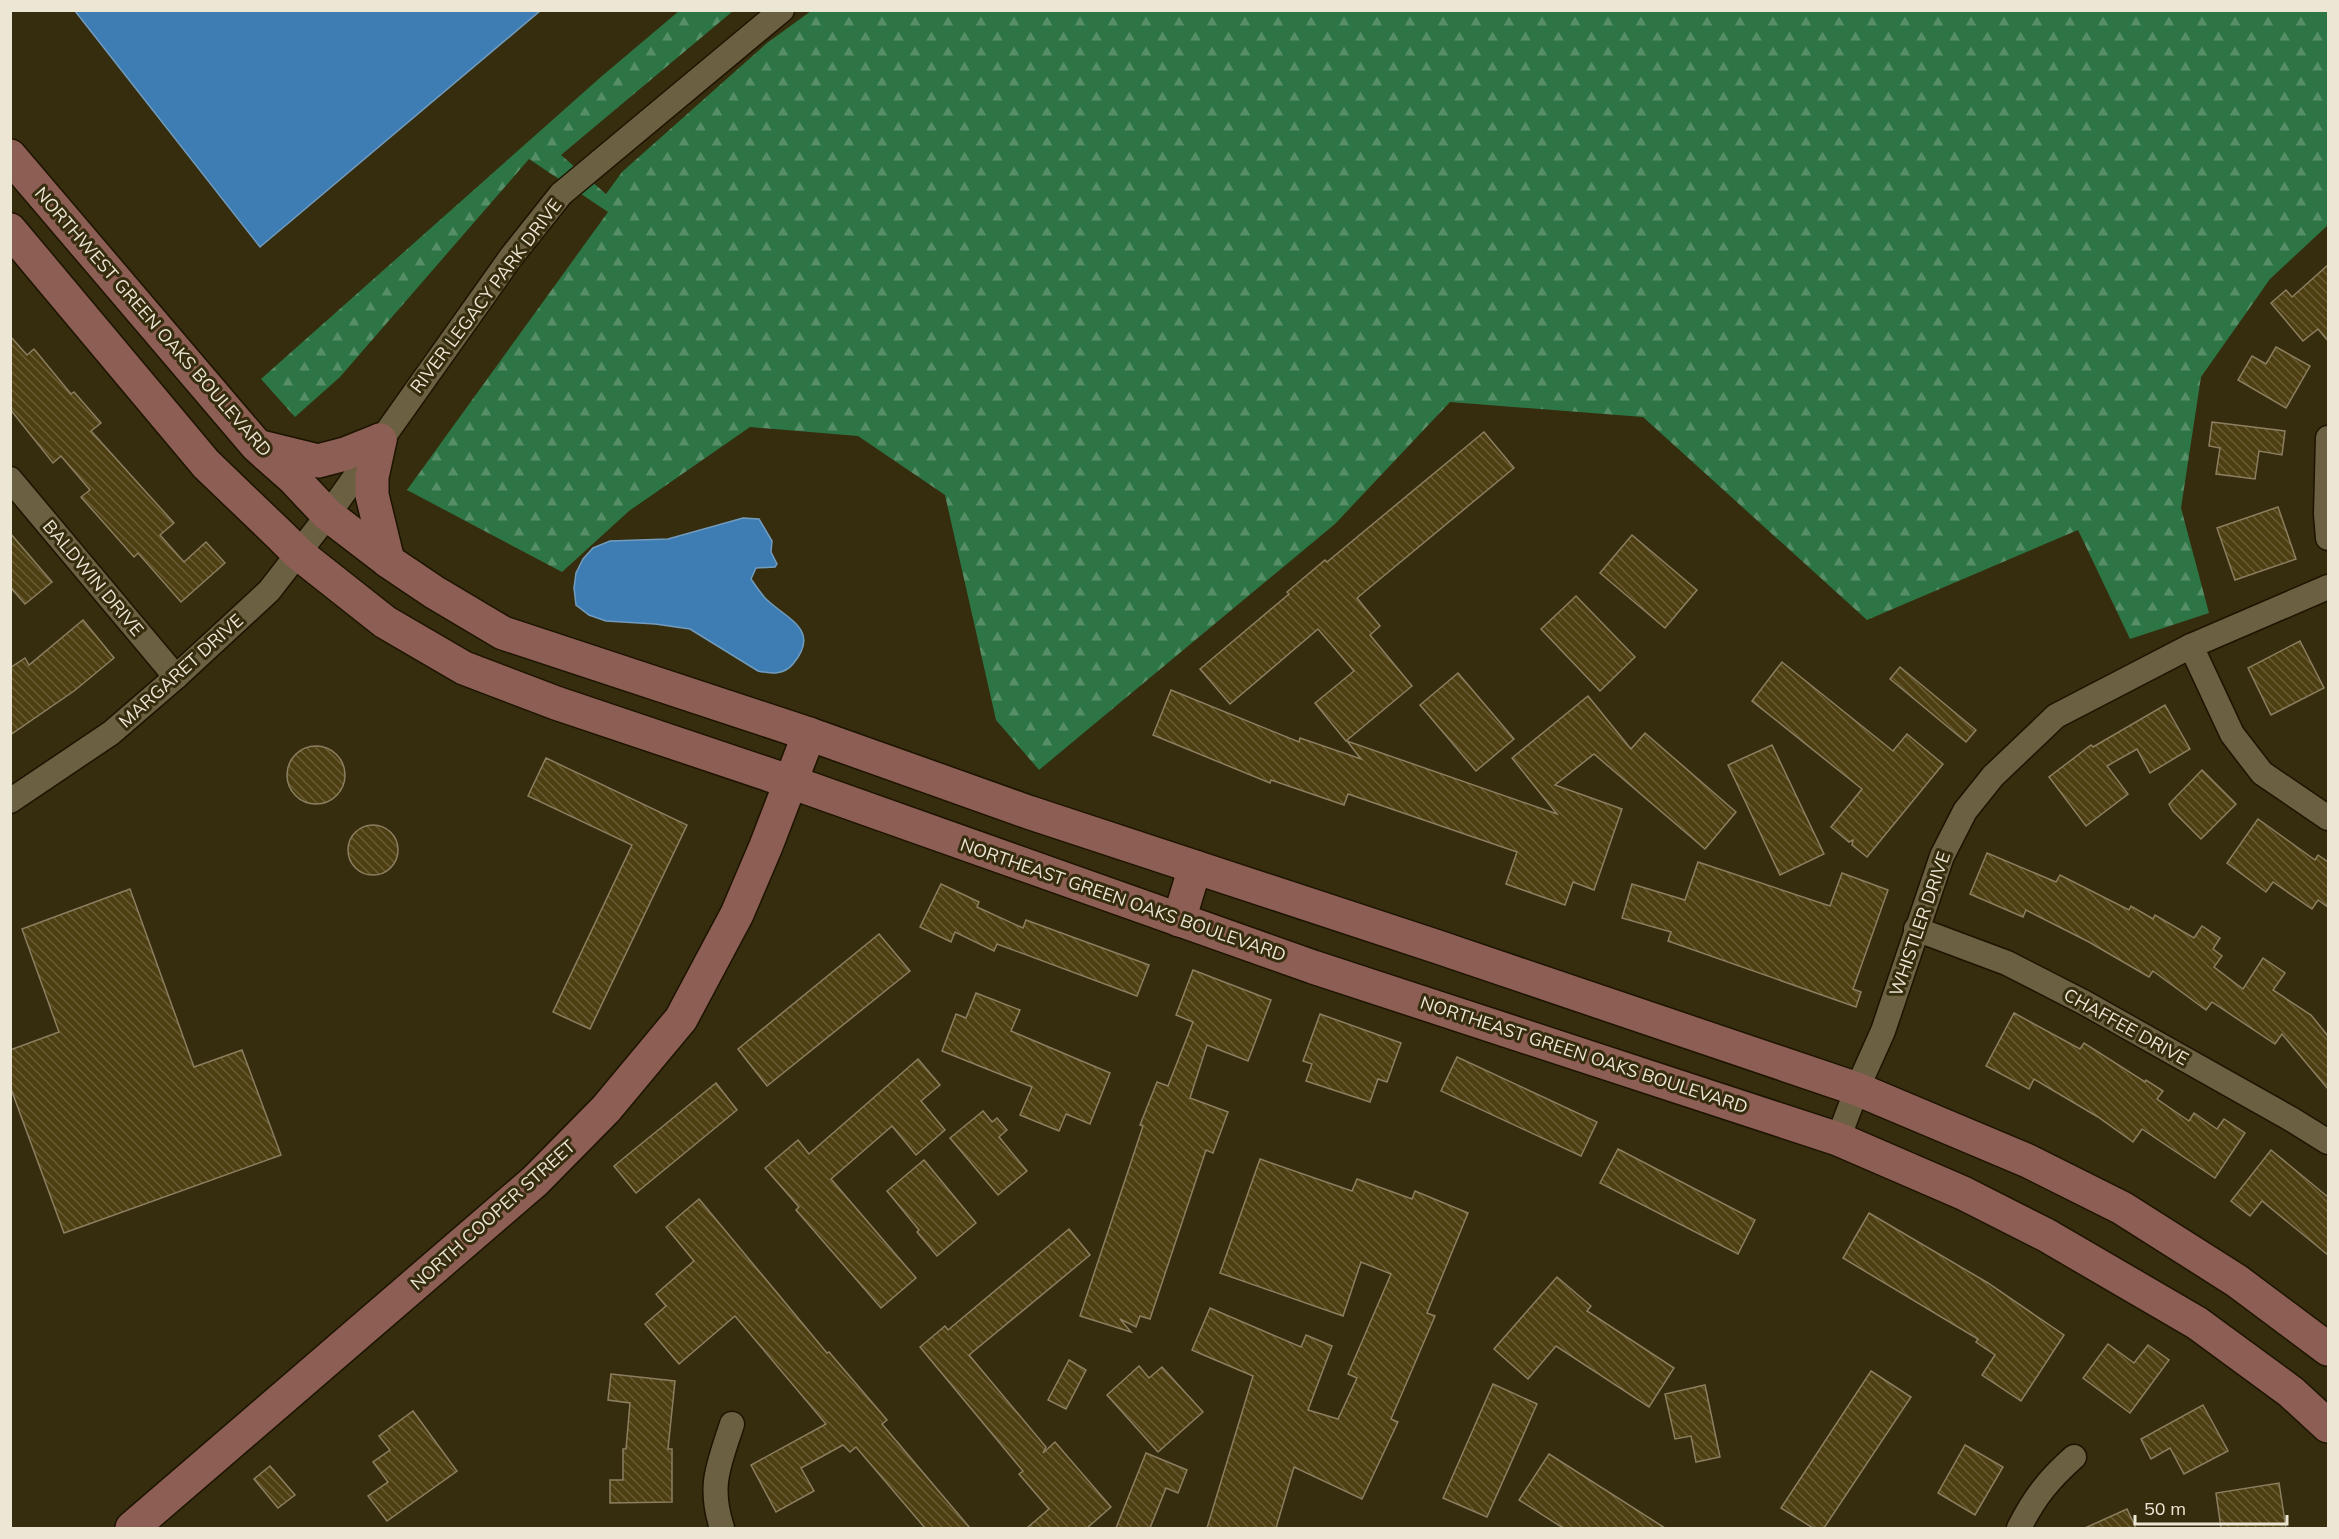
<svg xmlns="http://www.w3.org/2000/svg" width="2339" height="1539" font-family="Mulish,sans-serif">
  <defs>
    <pattern id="forest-firs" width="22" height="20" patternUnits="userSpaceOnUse" patternTransform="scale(1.5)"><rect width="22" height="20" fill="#2d7544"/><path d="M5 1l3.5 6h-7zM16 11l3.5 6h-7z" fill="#568f67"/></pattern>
    <pattern id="building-back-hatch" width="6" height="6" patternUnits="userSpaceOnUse" patternTransform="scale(1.5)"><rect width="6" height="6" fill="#4e3f13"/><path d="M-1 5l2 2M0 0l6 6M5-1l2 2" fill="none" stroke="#685b34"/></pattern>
  </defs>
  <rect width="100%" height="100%" fill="#362c0e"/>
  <!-- forest -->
  <polygon fill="url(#forest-firs)" points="679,11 733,11 561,155 606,194 622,172 767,43 811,11 2328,11 2328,225 2270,279 2201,377 2181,508 2209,613 2130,639 2078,530 1867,620 1643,417 1450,402 1335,524 1039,770 996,720 945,495 858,436 750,427 629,511 562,572 407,490 608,212 529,159 340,377 295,417 261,379 602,76"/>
  <!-- water -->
  <g fill="#3d7db3" stroke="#729cbd" stroke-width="1.5">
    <polygon points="75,11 540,11 260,247"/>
    <path d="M743,518l16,1 13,22 -1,11 6,12 -2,3 -19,1 -5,11c4,6 9,13 14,19 21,21 57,31 28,66 -9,11 -22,10 -35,7l-68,-42 -35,-5 -49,-3 -17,-6 -13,-10 -2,-17 2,-15 7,-14 10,-11 17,-7 58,-2z"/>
  </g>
  <!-- building -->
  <g fill="url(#building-back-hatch)" stroke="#8b7f60" stroke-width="1.5">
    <polygon points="2328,265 2328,341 2318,329 2303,341 2271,303 2286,290 2292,297"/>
    <polygon points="10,336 27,355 34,349 71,394 74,392 101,423 91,431 174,523 160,535 184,562 206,542 225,563 181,602 138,553 134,557 81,497 90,490 61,456 53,463 10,409"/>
    <polygon points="2276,347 2310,366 2286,408 2238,380 2252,356 2266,364"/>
    <polygon points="2212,422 2285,431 2282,455 2259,451 2255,479 2216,474 2220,448 2209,446"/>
    <polygon points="1484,432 1514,468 1357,598 1380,626 1370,635 1412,686 1346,741 1315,703 1354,671 1318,629 1230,704 1200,669 1289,594 1287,592 1325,560 1327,562"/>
    <polygon points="2278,507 2296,559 2235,580 2217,528"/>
    <polygon points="10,533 52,582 25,604 10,587"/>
    <polygon points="1632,535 1697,590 1665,628 1600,573"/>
    <polygon points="1576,596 1635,657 1600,691 1541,629"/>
    <polygon points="83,620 114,658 74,691 10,735 10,668 25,658 29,665"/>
    <polygon points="2300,641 2324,688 2271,715 2248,668"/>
    <polygon points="1782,662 1893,751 1907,734 1943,764 1867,857 1852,845 1853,840 1849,842 1831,827 1862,789 1752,701"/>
    <polygon points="1900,667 1976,730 1966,742 1890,679"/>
    <polygon points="1458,673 1514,739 1476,771 1420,705"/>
    <polygon points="1171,690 1299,742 1300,738 1361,759 1347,741 1557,814 1512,758 1588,696 1631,749 1645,733 1736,812 1705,849 1594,754 1555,785 1622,809 1594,890 1573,882 1565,905 1506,884 1517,852 1348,794 1344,805 1271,780 1270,783 1153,735"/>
    <polygon points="2165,705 2190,749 2150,773 2137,749 2107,766 2128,794 2086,826 2049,777 2091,745 2093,747"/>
    <polygon points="1772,745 1824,854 1780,875 1728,765"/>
    <circle cx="316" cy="775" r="29"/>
    <polygon points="546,758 687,825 590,1029 553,1012 632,845 528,796"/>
    <polygon points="2202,770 2236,804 2201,839 2173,811 2169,804"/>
    <polygon points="2258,819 2315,860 2318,855 2328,862 2328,907 2318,900 2312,909 2273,882 2266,892 2227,863"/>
    <circle cx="373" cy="850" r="25"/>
    <polygon points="1987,853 2056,882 2060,875 2129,910 2131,906 2153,919 2155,915 2194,938 2202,926 2220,938 2213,949 2222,956 2214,967 2243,989 2263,958 2285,973 2273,990 2311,1015 2328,1036 2328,1089 2282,1034 2275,1044 2212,1002 2206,1010 2153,971 2149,977 2089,942 2026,910 2023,917 1970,894"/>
    <polygon points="1698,862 1830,906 1842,873 1888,890 1853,989 1861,992 1856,1007 1668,941 1671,932 1622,918 1632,884 1685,900"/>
    <polygon points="941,884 979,902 977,907 1023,928 1026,920 1149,965 1137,996 997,944 994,951 955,932 951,942 920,927"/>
    <polygon points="130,889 194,1067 242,1050 281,1155 64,1233 10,1086 10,1050 59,1032 22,929"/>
    <polygon points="879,934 910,971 767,1086 738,1049"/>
    <polygon points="1193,970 1271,1000 1248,1061 1207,1045 1190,1098 1228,1112 1213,1153 1206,1150 1150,1319 1140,1316 1136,1327 1120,1319 1131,1332 1080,1316 1143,1126 1140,1125 1157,1082 1168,1086 1193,1022 1176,1015"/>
    <polygon points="976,993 1020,1010 1011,1031 1110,1073 1090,1124 1066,1114 1059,1131 1020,1115 1032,1087 942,1051 956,1014 966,1018"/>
    <polygon points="2014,1013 2080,1049 2084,1043 2145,1082 2146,1080 2163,1091 2157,1099 2189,1121 2194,1113 2217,1129 2224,1119 2245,1133 2215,1178 2142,1129 2133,1142 2098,1117 2034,1079 2029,1089 1986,1066"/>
    <polygon points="1320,1014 1401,1043 1387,1082 1378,1079 1370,1102 1306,1081 1312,1064 1303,1061"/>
    <polygon points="1457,1057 1597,1122 1581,1156 1441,1091"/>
    <polygon points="918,1059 940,1085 921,1101 945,1130 916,1155 892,1126 831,1179 916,1278 881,1308 796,1210 799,1207 765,1168 798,1140 809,1154"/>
    <polygon points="716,1083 737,1110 636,1193 614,1166"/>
    <polygon points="983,1111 992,1122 997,1118 1007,1130 999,1137 1027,1171 998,1195 950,1138"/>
    <polygon points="1618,1149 1755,1220 1738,1254 1600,1183"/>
    <polygon points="2271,1150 2328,1197 2328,1255 2262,1201 2250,1216 2231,1201"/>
    <polygon points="1260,1159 1352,1191 1357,1179 1412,1199 1415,1191 1468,1213 1427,1313 1435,1316 1391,1419 1398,1422 1362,1499 1294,1467 1276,1528 1207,1528 1253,1376 1192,1350 1210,1308 1301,1347 1306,1335 1332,1346 1308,1410 1338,1419 1357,1378 1348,1374 1391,1274 1361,1262 1343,1316 1220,1273"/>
    <polygon points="924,1160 976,1223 937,1256 917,1232 919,1230 887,1191"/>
    <polygon points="699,1199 827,1353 829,1352 887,1420 882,1424 970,1528 925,1528 856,1447 850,1452 843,1445 801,1468 814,1491 776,1512 751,1465 826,1424 735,1316 679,1364 645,1324 666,1306 656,1294 694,1261 666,1227"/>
    <polygon points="1869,1213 1988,1283 2064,1335 2021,1401 1982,1375 1995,1355 1976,1342 1978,1339 1843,1258"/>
    <polygon points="1069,1229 1090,1255 969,1355 1046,1447 1043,1453 1055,1442 1111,1507 1087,1528 1027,1528 1049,1509 1019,1474 1023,1471 920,1347 945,1326 948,1330"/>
    <polygon points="1557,1277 1591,1306 1587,1311 1674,1368 1649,1407 1556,1346 1528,1379 1494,1349"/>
    <polygon points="2108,1344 2134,1363 2148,1345 2169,1360 2130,1413 2083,1378"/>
    <polygon points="1069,1360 1086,1370 1066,1409 1048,1400"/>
    <polygon points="1139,1366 1149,1378 1162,1367 1203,1412 1158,1452 1107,1395"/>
    <polygon points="1871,1371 1911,1397 1824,1528 1813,1528 1781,1508"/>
    <polygon points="611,1374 675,1381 668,1449 672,1449 672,1502 610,1503 610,1480 623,1480 623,1449 626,1449 630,1403 608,1400"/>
    <polygon points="1493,1384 1537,1404 1487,1517 1443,1498"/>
    <polygon points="1705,1385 1720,1457 1696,1462 1691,1436 1675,1439 1665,1394"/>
    <polygon points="2203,1405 2228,1451 2184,1474 2170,1448 2151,1459 2141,1439"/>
    <polygon points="413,1411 457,1471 387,1521 368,1496 388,1482 373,1462 390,1450 379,1436"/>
    <polygon points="1965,1445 2003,1467 1975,1515 1938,1493"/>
    <polygon points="1146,1453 1187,1470 1178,1493 1166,1488 1150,1528 1116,1528"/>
    <polygon points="1549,1454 1665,1528 1563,1528 1519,1500"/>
    <polygon points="270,1466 295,1495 278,1508 254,1479"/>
    <polygon points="2279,1483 2286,1528 2221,1528 2216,1493"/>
    <polygon points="2127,1509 2136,1528 2085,1528"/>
  </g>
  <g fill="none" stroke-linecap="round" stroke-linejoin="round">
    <defs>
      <g id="minor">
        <polyline points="2328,438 2326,514 2328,538"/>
        <polyline points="10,479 176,677"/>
        <polyline points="2191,646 2232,734 2262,773 2328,818"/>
        <polyline points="10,801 111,733 176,677 269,591 328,515 511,257 561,194 782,10"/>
        <polyline points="1916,929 2007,963 2085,1003 2291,1119 2328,1142"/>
        <polyline points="1838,1139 1857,1089 1883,1031 1942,856 1965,811 1993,776 2056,716 2191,646 2328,587"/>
        <path d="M722,1528c-14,-43 -3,-63 10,-104"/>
        <path d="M2019,1528c15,-30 30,-49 55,-71"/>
      </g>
      <g id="secondary">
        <polyline points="10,156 257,446 293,478 328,515 388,561 434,592 503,633 809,734 1028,812 1435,946 1857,1089 2028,1161 2122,1208 2237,1281 2328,1349"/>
        <polyline points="10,230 206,464 281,536 299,554 385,622 464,668 556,703 791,782 1313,967 1838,1139 1963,1193 2046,1235 2197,1323 2291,1392 2328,1426"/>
        <polyline points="380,440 372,477 372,495 388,561"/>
        <polyline points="261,447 318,461 345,454 380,440"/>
        <polyline points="1179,920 1195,867"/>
        <polyline points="132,1528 535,1181 606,1109 681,1019 737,914 766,846 809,734"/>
      </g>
    </defs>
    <!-- minor casing -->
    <use href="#minor" stroke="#1d1400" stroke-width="27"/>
    <!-- secondary casing -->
    <use href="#secondary" stroke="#1d1400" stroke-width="36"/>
    <!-- minor -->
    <use href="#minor" stroke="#6b6042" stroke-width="24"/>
    <!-- secondary -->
    <use href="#secondary" stroke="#8c5e54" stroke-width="33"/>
  </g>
  <g text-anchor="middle" stroke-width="6" stroke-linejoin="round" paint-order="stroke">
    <!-- street labels -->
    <g font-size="18" fill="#ece6d5" stroke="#362c0e">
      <text transform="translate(486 296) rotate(-53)" y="6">RIVER LEGACY PARK DRIVE</text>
      <text transform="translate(153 322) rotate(49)" y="6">NORTHWEST GREEN OAKS BOULEVARD</text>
      <text transform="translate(93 578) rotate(50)" y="6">BALDWIN DRIVE</text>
      <text transform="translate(181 671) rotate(-42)" y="6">MARGARET DRIVE</text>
      <text transform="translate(1123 900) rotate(19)" y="6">NORTHEAST GREEN OAKS BOULEVARD</text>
      <text transform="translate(1920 924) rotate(-71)" y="6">WHISTLER DRIVE</text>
      <text transform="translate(2126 1027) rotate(29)" y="6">CHAFFEE DRIVE</text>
      <text transform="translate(1584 1055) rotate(18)" y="6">NORTHEAST GREEN OAKS BOULEVARD</text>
      <text transform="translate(493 1215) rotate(-42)" y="6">NORTH COOPER STREET</text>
    </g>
  </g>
  <!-- border -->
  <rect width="2339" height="1539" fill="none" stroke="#ece6d5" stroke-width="24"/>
  <!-- scale -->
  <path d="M2135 1515v9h152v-9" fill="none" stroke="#ece6d5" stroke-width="3"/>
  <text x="2144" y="1515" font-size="18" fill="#ece6d5" stroke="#362c0e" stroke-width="4.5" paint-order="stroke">50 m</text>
</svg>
